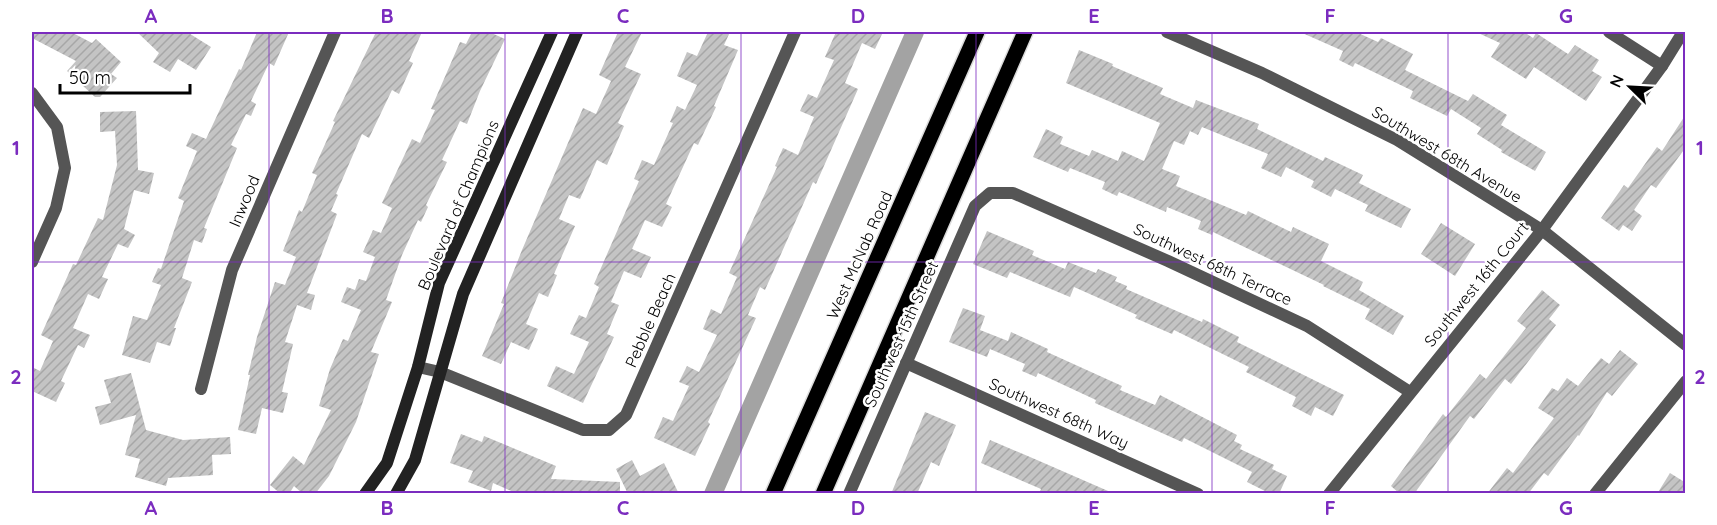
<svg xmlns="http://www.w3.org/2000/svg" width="1717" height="525" font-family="Quicksand,sans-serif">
  <defs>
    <pattern id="building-hatch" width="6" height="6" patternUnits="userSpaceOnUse" patternTransform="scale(1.5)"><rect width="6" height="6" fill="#c4c4c4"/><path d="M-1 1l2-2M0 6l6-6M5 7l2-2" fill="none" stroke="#a7a7a7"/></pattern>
  </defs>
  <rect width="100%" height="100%" fill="#fff"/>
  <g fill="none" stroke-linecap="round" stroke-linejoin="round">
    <!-- canal -->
    <polyline stroke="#a3a3a3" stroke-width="18" points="713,494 915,32"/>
  </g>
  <!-- building -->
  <g fill="url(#building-hatch)">
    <polygon points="32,32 71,32 92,43 96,39 121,62 111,74 117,78 100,97 95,97 67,71 76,61 32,38"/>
    <polygon points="137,32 187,32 211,47 196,70 178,59 170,72 153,62 159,53"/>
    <polygon points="257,32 289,32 274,66 269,63 251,101 256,104 251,116 246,114 231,145 237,148 204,228 207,229 202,243 194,240 182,278 192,282 174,328 176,328 170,346 157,342 150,363 122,355 133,316 147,320 161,285 152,282 158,268 161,269 184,201 178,198 197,151 186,146 192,133 206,139 239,69 241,70"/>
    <polygon points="376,32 422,32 409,61 413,63 399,94 392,90 369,138 362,134 336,194 338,195 331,211 337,214 307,293 315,295 311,310 297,305 285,342 293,344 282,392 288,393 283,413 262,408 256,434 238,430 250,375 248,375 257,337 275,282 285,285 296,257 283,251 299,210 302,212 317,175 312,173 335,122 333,121"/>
    <polygon points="472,32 489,32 505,39 480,91 467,124 460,121 442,160 447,162 426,205 428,207 421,222 418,220 402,255 386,300 392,302 371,352 379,354 356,422 329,476 315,494 303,494 294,486 289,494 281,494 270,485 293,456 304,465 331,410 319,406 330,369 343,339 348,341 361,310 341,302 347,287 355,290 359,279 366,281 375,257 363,252 373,230 381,233 392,208 382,203 412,139 420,143 435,110 431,109 460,42 466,44"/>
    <polygon points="618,32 642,32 625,67 641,74 618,123 624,126 607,165 597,160 580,199 569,195 559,219 575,226 554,274 557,275 548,297 539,293 526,324 538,329 529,350 511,342 501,364 482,356 504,304 501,303 522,250 583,108 596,114 611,81 599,75"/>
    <polygon points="708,32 730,32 724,45 738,50 714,106 716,107 698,145 694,143 666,204 672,207 662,227 645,220 632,249 651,257 641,278 624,271 611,302 619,305 607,334 614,337 583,403 547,386 556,366 574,374 589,342 570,334 579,315 586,318 599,287 594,284 639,181 634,179 642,160 654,165 673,123 670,122 677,106 685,110 697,85 677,76 687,52 697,56"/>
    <polygon points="835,32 883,32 875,49 862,43 845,83 858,89 816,184 813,182 765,290 760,287 748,315 756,318 708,422 710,424 695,456 654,438 663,417 673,421 689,386 679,382 687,366 699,372 717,335 703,329 711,309 721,314 737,277 729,273 777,167 775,166 783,148 798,155 814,117 800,111 808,94 817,98 834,60 825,57 836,32"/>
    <polygon points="1300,32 1356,32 1378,42 1381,38 1413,54 1405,70 1468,101 1473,94 1507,115 1501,125 1546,152 1535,171 1501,152 1502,150 1477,134 1481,128 1451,109 1447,116 1410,98 1413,91 1355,63 1353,67 1339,60 1343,51"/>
    <polygon points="1476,32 1524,32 1533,38 1536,33 1568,54 1575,45 1599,60 1592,71 1602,77 1586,101 1534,67 1526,79 1491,57 1500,43"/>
    <polygon points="1079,50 1113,64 1112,66 1163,88 1160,94 1193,108 1196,100 1259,124 1257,129 1323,161 1325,157 1363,175 1359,183 1411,209 1401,228 1365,211 1368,205 1335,189 1331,197 1311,187 1314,181 1286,167 1281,177 1261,168 1268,154 1202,127 1198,135 1190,131 1184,145 1174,141 1162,169 1180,176 1176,186 1246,215 1248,211 1291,232 1293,227 1329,244 1321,261 1363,282 1359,290 1404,316 1393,335 1365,319 1370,309 1323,286 1324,285 1213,232 1212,235 1198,229 1201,221 1167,207 1166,212 1119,192 1117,196 1102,189 1105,182 1070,168 1068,172 1033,157 1046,129 1063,137 1060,144 1089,156 1092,150 1118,161 1122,151 1144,161 1160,123 1066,83"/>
    <polygon points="136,111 138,170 154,173 149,194 134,190 124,229 135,235 128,248 118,244 102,277 108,279 99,299 88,294 73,328 90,335 84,348 78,345 61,381 65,383 56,402 32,391 32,367 40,371 53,341 41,335 73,264 76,265 98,218 103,220 117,165 115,131 100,132 100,112"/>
    <polygon points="1686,114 1686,147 1656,188 1651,185 1634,210 1642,216 1632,231 1623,225 1619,231 1601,218 1624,185 1628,188 1657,147 1662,151"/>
    <polygon points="1441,223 1475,244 1455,276 1421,254"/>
    <polygon points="987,231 1034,251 1032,255 1065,269 1068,262 1096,273 1098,269 1117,277 1115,281 1127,286 1126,289 1202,322 1203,319 1239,337 1237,342 1344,395 1333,416 1315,407 1311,416 1292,406 1296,397 1246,372 1249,367 1174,330 1172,334 1135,318 1137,315 1074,287 1070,297 1010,272 1007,278 973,264"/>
    <polygon points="1542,290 1560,305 1549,319 1556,325 1511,384 1505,379 1474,419 1470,416 1414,494 1400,494 1391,486 1443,414 1446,417 1480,374 1486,379 1526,328 1517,321"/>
    <polygon points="963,308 985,316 980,330 1008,341 1011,332 1048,349 1047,352 1122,386 1120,390 1155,405 1160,395 1237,435 1234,441 1242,445 1240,449 1274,465 1272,469 1287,476 1279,494 1271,494 1247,482 1252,472 1184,438 1182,442 1095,403 1096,400 1038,373 1036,377 1022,371 1025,364 990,349 987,357 949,342"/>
    <polygon points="1620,350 1638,364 1612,396 1607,392 1579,436 1578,435 1548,476 1544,473 1528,494 1487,494 1507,468 1513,473 1554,418 1538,408 1552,388 1558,391 1567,378 1578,386 1601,358 1609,364"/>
    <polygon points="131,373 146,430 183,440 230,437 231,454 212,455 213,475 168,478 166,486 135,477 140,459 125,455 136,415 100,425 95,407 111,403 104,380"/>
    <polygon points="925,412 956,425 939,466 931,462 917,494 891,494"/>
    <polygon points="461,434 482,442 484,436 556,466 551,479 620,482 620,494 518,494 493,483 491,491 468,482 473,471 450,463"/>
    <polygon points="990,440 1037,460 1115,494 1039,494 1041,489 981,463"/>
    <polygon points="632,460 640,476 664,463 679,494 628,494 616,469"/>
    <polygon points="1670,473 1686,483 1686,494 1657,494"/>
  </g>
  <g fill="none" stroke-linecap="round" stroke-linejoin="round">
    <defs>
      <g id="primary">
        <polyline points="773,494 977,32"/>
        <polyline points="823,494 1025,32"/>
      </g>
    </defs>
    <!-- primary casing -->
    <use href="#primary" stroke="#dbdbdb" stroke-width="18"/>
    <!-- street -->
    <g stroke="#555" stroke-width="12">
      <polyline points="1167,32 1262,73 1397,140 1542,230 1686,345"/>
      <polyline points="1609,32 1662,66"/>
      <polyline points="32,93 57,127 65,168 56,208 32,262"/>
      <polyline points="906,363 1198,494"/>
      <polyline points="418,367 440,372 583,430 609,430 626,415 795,32"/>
      <polyline points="201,389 232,270 335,32"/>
      <polyline points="849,494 975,206 990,193 1013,193 1168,261 1307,326 1410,392"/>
      <polyline points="1329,494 1542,230 1662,66 1683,32"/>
      <polyline points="1595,494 1686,381"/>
    </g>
    <!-- secondary -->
    <g stroke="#222" stroke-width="12">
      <polyline points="365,494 387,463 418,367 439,283 552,32"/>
      <polyline points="396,494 415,460 463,294 577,32"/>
    </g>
    <!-- primary -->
    <use href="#primary" stroke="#000" stroke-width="15"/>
  </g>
  <!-- grid -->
  <path fill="none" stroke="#7b2cbf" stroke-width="1.5" stroke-opacity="0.55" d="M269,32v462M505,32v462M741,32v462M976,32v462M1212,32v462M1448,32v462M32,262h1654"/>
  <g text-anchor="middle" stroke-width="5" stroke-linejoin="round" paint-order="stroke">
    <!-- street labels -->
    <g font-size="16" fill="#000" stroke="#fff">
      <text transform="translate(1447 154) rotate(31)" y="6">Southwest 68th Avenue</text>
      <text transform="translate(244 201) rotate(-67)" y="6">Inwood</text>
      <text transform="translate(458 205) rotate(-67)" y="6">Boulevard of Champions</text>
      <text transform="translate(859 255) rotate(-66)" y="6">West McNab Road</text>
      <text transform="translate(1213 264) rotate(25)" y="6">Southwest 68th Terrace</text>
      <text transform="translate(1476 284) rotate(-51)" y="6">Southwest 16th Court</text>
      <text transform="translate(650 320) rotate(-66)" y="6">Pebble Beach</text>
      <text transform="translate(901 334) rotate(-66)" y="6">Southwest 15th Street</text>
      <text transform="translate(1059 413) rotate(24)" y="6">Southwest 68th Way</text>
    </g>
  </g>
  <!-- border -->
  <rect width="1717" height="525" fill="none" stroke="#ffffff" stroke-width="66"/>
  <!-- north arrow -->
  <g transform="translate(1630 87) rotate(294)" stroke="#ffffff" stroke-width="4.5" paint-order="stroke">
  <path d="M0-4.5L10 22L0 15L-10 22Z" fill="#000000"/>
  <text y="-9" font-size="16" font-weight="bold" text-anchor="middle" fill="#000000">N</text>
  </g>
  <!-- scale -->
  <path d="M60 84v9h130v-9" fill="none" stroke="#000000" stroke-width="3"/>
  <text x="69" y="84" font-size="18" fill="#000000" stroke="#ffffff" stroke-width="4.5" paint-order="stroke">50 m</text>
  <rect x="33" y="33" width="1651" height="459" fill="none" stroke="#7b2cbf" stroke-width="2"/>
  <g font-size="20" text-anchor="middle" font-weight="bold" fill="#7b2cbf">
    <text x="151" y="23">A</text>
    <text x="387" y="23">B</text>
    <text x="623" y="23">C</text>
    <text x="858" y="23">D</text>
    <text x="1094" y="23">E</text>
    <text x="1330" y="23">F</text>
    <text x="1566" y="23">G</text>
    <text x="16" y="155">1</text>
    <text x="1700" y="155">1</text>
    <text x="16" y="384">2</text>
    <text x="1700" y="384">2</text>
    <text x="151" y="515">A</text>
    <text x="387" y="515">B</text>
    <text x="623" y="515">C</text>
    <text x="858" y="515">D</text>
    <text x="1094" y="515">E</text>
    <text x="1330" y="515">F</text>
    <text x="1566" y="515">G</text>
  </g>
</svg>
